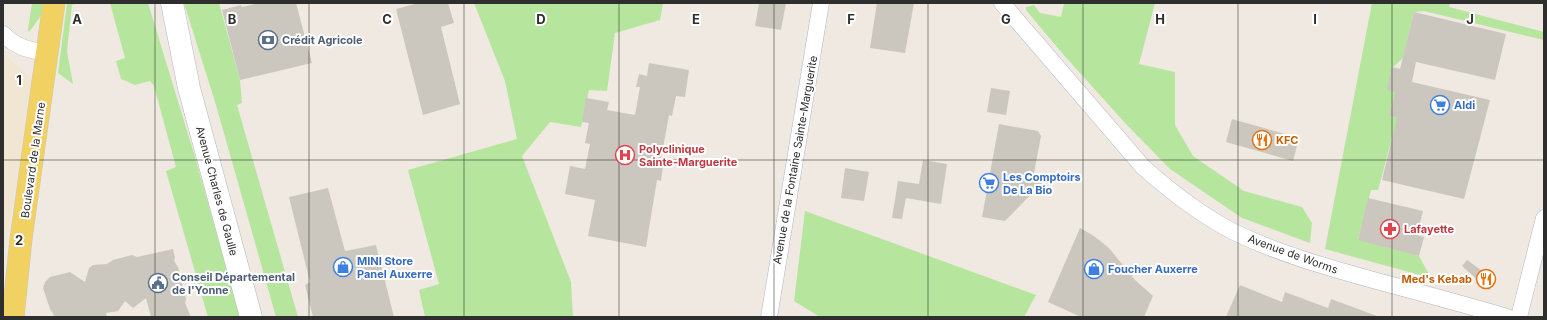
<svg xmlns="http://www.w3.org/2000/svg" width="1547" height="320" font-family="Inter,sans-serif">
  <rect width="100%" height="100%" fill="#efe9e1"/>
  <!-- education -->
  <polygon fill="#f0e6d1" points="3,54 35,81 3,258"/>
  <!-- green -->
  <g fill="#b6e59e">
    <polygon points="32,3 43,3 41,16 29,32 28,30"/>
    <polygon points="67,3 78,3 72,5 67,51 73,84 58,73"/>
    <polygon points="110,3 148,3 195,157 240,317 208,317 166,171 176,167 154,86 150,81 135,85 121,79 116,61 125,58"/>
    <polygon points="184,3 219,3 240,80 242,103 237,105 298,317 276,317 216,105"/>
    <polygon points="474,3 663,3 660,20 615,33 607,91 589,90 581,127 550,122 522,156 571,282 573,317 425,317 419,290 439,284 408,170 517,139 505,81"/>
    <polygon points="1064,3 1155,3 1139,64 1175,72 1175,125 1193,156 1244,191 1302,207 1312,223 1310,243 1242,218 1170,169 1126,124 1062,53 1026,10 1026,7 1034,5 1040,13 1061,17"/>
    <polygon points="1372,3 1450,3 1449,7 1544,32 1544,40 1424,11 1414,12 1403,58 1392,68 1395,92 1389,116 1481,138 1465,155 1392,138 1378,190 1371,190 1358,239 1419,256 1431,278 1325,249"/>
    <polygon points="805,211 1036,295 1024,317 820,317 794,301"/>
  </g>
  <!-- building -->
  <g fill="#cbc7bf">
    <polygon points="259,3 296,3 312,63 240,80 222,10 241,5 242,7"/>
    <polygon points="419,3 448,3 454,23 441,27 460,104 423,115 396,9"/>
    <polygon points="759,3 786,3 781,30 755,26"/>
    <polygon points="877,3 914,3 905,53 870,48"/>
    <polygon points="1414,12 1506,34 1495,80 1416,62 1412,82 1490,100 1464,199 1382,180 1397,118 1389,116 1395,92 1387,90 1392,67 1400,69"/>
    <polygon points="649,63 689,70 685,97 676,96 672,116 669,115 660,165 663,166 661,181 657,180 646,247 588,236 595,200 565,194 570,166 585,169 590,144 585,143 589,123 582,122 586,98 609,102 607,110 635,115 640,87 636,87 639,74 647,76"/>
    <polygon points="991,88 1010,91 1006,115 987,112"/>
    <polygon points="1232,119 1299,138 1293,161 1226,142"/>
    <polygon points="999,124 1038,131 1041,136 1034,173 1043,182 1005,221 982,217"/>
    <polygon points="923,160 947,164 941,204 906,198 902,219 892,218 898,181 919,184"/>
    <polygon points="845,168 869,172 864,201 841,198"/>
    <polygon points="328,188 345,251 376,245 394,317 313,317 305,285 310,282 289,197"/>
    <polygon points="1368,198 1423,211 1417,235 1424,237 1419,256 1358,240"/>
    <polygon points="1080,228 1094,236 1109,248 1135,280 1153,296 1144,317 1081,317 1048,302"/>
    <polygon points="173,249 175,258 174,261 178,267 186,299 185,303 191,317 151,317 146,298 133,308 125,301 118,311 106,313 107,317 55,317 50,309 43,288 45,282 50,277 70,272 85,282 89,268 93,265 107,264 113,260 132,255 137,257"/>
    <polygon points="1467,260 1496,281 1489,290 1462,266"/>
    <polygon points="1240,285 1282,302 1285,292 1328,308 1331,299 1377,316 1376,317 1226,317"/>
  </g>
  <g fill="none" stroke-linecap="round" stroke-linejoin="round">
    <defs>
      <g id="street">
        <path d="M1002,3l141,164c28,25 59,49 93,66 44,21 91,34 137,47 45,12 90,24 134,37"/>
        <path d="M3,34c14,14 26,16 45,19"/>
        <polyline points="769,317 821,3"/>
        <polyline points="1519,317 1544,218"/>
      </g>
      <polyline id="secondary" points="172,3 189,88 251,317"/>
      <polyline id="primary" points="13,317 21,239 54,3"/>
    </defs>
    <!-- street casing -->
    <use href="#street" stroke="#b4b7c1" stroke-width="17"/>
    <!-- secondary casing -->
    <use href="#secondary" stroke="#b4b7c1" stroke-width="23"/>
    <!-- primary casing -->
    <use href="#primary" stroke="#c9c9c9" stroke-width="23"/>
    <!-- street -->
    <use href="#street" stroke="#fff" stroke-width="16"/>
    <!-- secondary -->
    <use href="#secondary" stroke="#fff" stroke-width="22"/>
    <!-- primary -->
    <use href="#primary" stroke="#f2d163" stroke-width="22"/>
  </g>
  <!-- grid -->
  <path fill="none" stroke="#2e2e2e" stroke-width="1" stroke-opacity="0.55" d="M155,3v314M309,3v314M464,3v314M619,3v314M774,3v314M928,3v314M1083,3v314M1238,3v314M1392,3v314M3,160h1541"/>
  <!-- icons -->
  <defs>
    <symbol id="bank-ring" viewBox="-11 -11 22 22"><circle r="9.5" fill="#fff" stroke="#5c6f8a" stroke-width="1.5"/><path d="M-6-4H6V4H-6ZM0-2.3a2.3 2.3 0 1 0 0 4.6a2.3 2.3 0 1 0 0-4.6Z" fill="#5c6f8a"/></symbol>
    <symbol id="supermarket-ring" viewBox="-11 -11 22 22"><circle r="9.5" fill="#fff" stroke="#3f7fe0" stroke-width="1.5"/><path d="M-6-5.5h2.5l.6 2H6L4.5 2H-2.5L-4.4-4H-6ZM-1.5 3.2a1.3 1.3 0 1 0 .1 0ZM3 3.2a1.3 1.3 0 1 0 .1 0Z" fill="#3f7fe0"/></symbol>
    <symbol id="restaurant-ring" viewBox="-11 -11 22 22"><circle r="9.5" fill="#fff" stroke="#e8710a" stroke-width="1.5"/><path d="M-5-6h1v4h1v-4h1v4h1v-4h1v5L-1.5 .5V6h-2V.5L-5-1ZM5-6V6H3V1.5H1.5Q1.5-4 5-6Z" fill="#e8710a"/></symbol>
    <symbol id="hospital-ring" viewBox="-11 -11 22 22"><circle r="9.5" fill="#fff" stroke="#e0444e" stroke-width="1.5"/><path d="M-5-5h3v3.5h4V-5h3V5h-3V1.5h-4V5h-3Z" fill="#e0444e"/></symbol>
    <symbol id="pharmacy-ring" viewBox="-11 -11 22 22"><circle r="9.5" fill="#fff" stroke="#e0444e" stroke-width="1.5"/><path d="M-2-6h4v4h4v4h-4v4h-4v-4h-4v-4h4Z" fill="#e0444e"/></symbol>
    <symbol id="shop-ring" viewBox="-11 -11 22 22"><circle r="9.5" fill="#fff" stroke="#3f7fe0" stroke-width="1.5"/><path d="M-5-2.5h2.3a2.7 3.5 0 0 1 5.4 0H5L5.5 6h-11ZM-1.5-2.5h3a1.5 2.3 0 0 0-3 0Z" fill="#3f7fe0"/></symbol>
    <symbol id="civic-ring" viewBox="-11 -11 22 22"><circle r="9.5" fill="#fff" stroke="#5c6f8a" stroke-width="1.5"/><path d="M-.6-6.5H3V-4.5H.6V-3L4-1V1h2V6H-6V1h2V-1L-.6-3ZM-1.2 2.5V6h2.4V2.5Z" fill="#5c6f8a"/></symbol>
  </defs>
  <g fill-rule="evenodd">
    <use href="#bank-ring" x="257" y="29" width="22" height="22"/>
    <use href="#supermarket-ring" x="1429" y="94" width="22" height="22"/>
    <use href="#restaurant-ring" x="1251" y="129" width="22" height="22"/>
    <use href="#hospital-ring" x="614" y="144" width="22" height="22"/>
    <use href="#supermarket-ring" x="978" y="172" width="22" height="22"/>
    <use href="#pharmacy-ring" x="1379" y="218" width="22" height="22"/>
    <use href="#shop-ring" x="332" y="256" width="22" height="22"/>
    <use href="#shop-ring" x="1083" y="258" width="22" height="22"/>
    <use href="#restaurant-ring" x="1475" y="268" width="22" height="22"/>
    <use href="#civic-ring" x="147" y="272" width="22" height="22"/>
  </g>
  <g text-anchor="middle" stroke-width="4" stroke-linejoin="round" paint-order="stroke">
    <!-- service labels -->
    <g font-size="11" font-weight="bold" fill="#4e5e75" stroke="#fff" text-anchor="start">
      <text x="282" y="44">Crédit Agricole</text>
      <text x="172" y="281">Conseil Départemental<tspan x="172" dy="13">de l'Yonne</tspan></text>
    </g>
    <!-- shop labels -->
    <g font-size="11" font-weight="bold" fill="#366cbe" stroke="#fff" text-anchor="start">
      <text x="1454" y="109">Aldi</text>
      <text x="1003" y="181">Les Comptoirs<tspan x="1003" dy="13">De La Bio</tspan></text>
      <text x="357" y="265">MINI Store<tspan x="357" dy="13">Panel Auxerre</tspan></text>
      <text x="1108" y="273">Foucher Auxerre</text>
    </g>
    <!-- food labels -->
    <g font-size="11" font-weight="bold" fill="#c56008" stroke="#fff" text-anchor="start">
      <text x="1276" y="144">KFC</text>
      <text x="1472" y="283" text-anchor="end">Med's Kebab</text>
    </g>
    <!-- health labels -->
    <g font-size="11" font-weight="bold" fill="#be3a42" stroke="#fff" text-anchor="start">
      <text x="639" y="153">Polyclinique<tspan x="639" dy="13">Sainte-Marguerite</tspan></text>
      <text x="1404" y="233">Lafayette</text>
    </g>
    <!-- street labels -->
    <g font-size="11" fill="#2e2e2e" stroke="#fff">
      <text transform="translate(33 160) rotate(-82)" y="4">Boulevard de la Marne</text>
      <text transform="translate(795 160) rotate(-80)" y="4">Avenue de la Fontaine Sainte-Marguerite</text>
      <text transform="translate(217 191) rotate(75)" y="4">Avenue Charles de Gaulle</text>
      <text transform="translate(1293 254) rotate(20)" y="4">Avenue de Worms</text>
    </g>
  </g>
  <g font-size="13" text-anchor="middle" font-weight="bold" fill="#2e2e2e" stroke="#fff" stroke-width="4" stroke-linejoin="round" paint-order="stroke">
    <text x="77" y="24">A</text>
    <text x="232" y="24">B</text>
    <text x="387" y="24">C</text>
    <text x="541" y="24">D</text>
    <text x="696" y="24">E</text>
    <text x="851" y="24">F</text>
    <text x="1006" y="24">G</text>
    <text x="1160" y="24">H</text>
    <text x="1315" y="24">I</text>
    <text x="1470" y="24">J</text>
    <text x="19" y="85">1</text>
    <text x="19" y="245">2</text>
  </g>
  <!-- border -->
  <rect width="1547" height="320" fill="none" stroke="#2e2e2e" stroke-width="8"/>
</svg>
